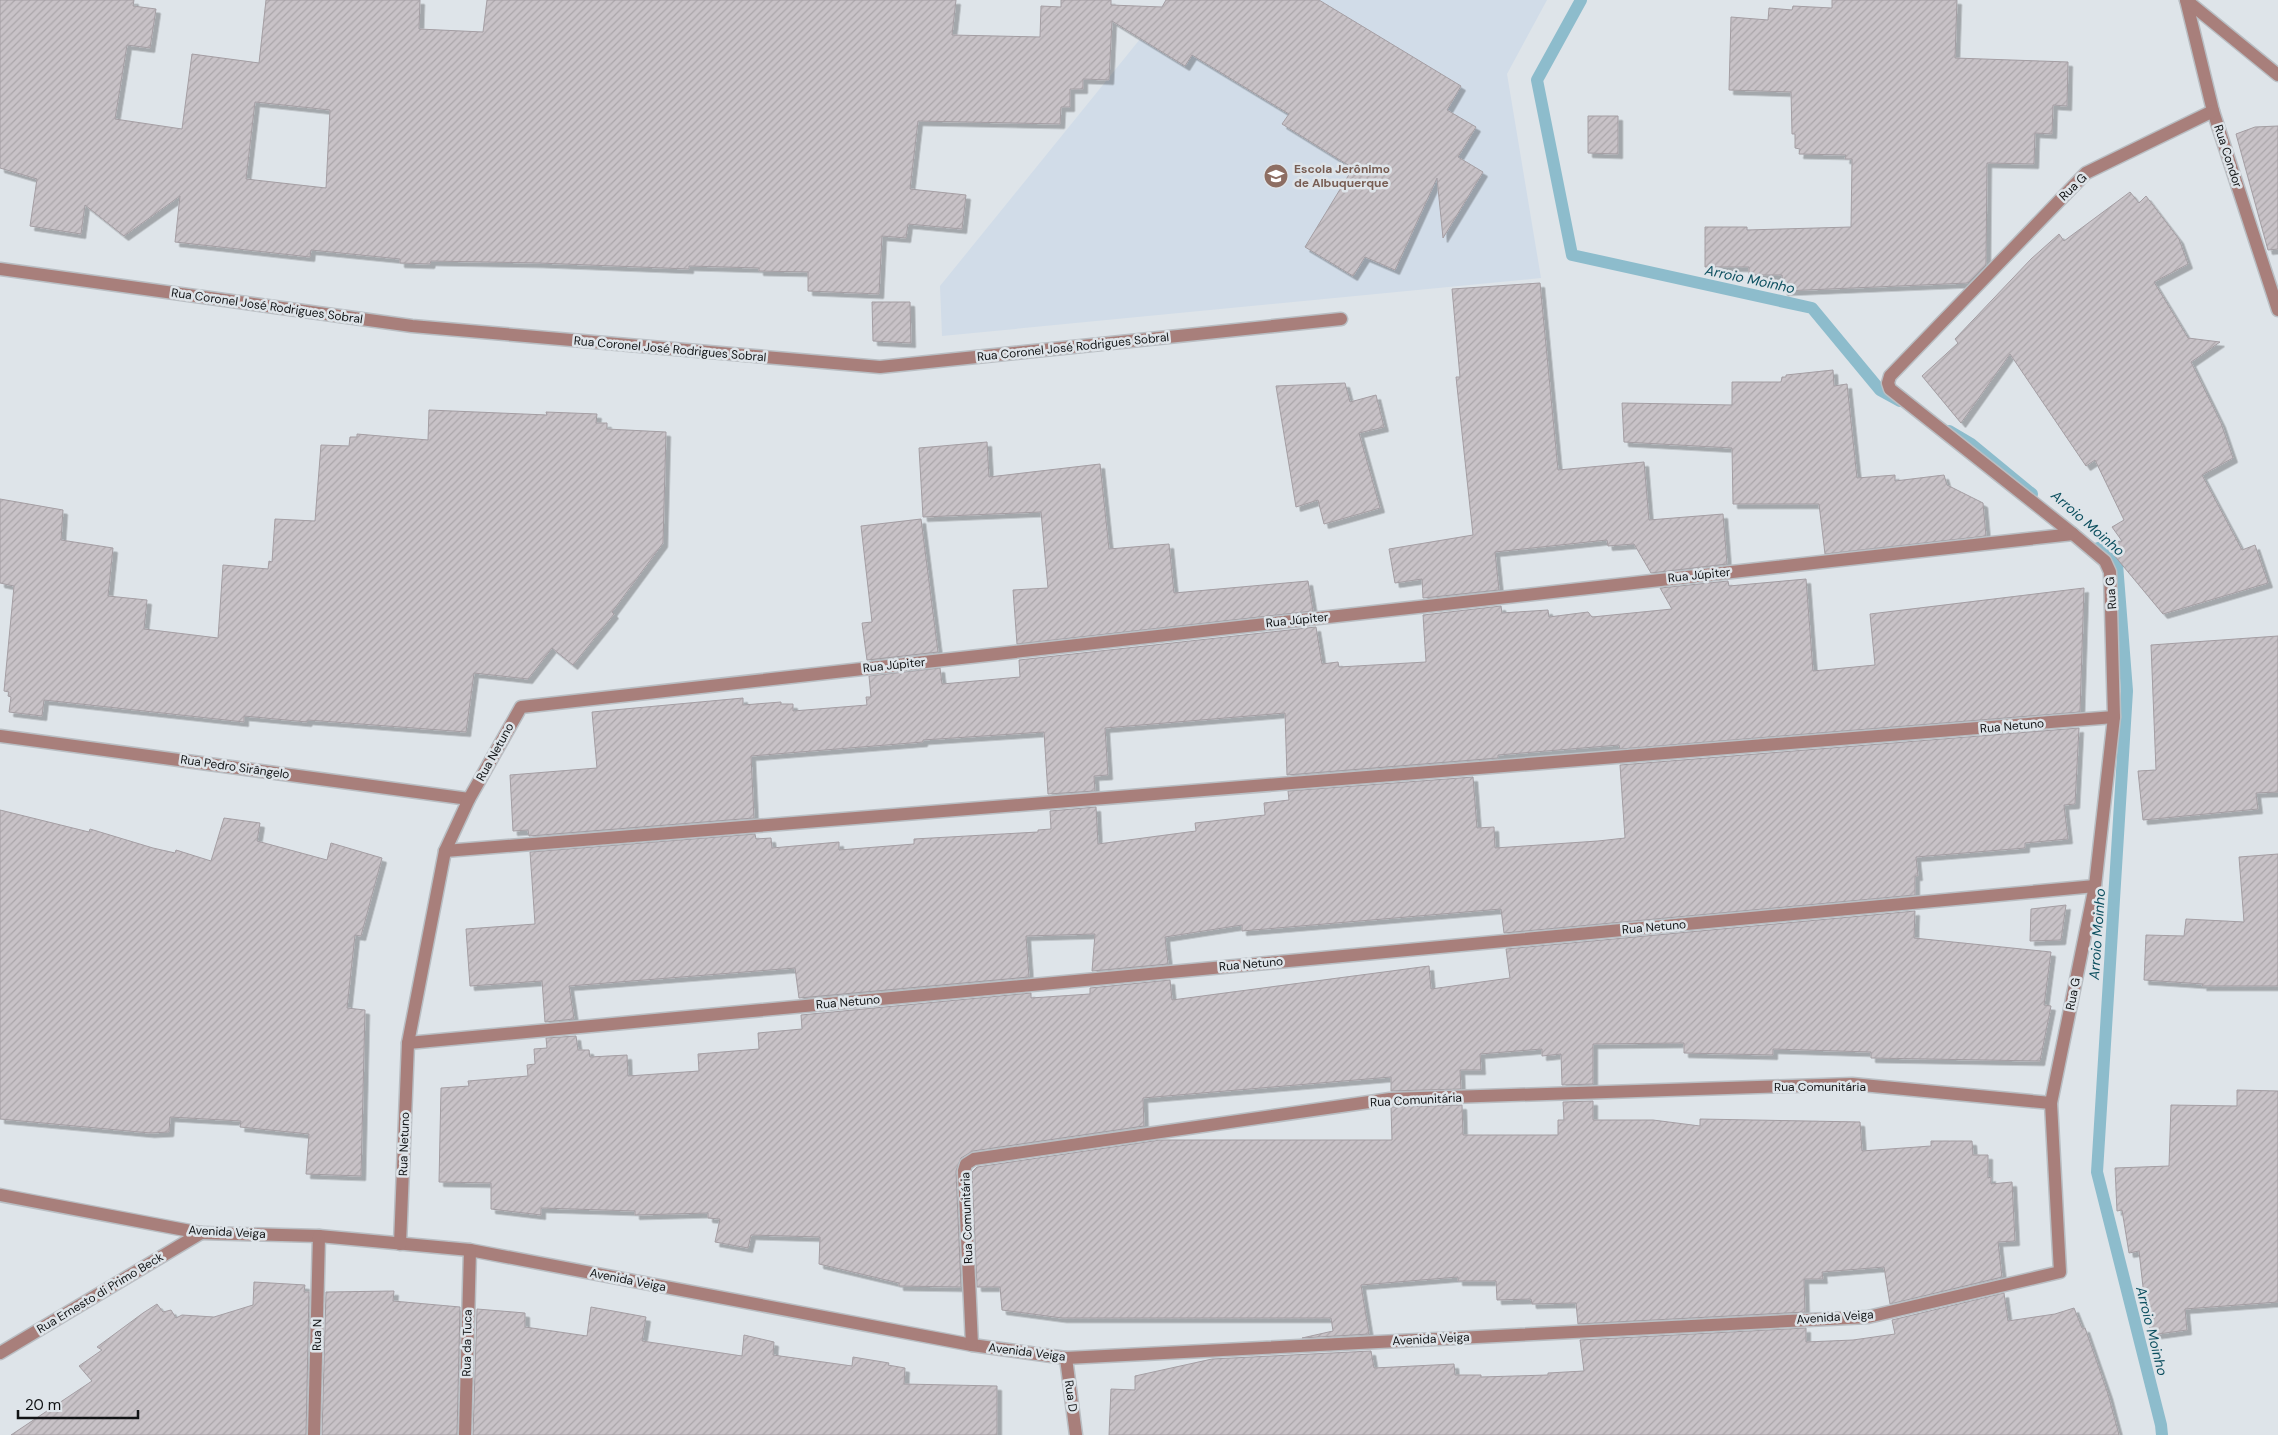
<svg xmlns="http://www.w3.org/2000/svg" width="2278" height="1435" font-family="'DM Sans',sans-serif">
  <defs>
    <pattern id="building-hatch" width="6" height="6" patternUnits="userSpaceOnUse" patternTransform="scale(1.25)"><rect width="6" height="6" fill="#c8c2c7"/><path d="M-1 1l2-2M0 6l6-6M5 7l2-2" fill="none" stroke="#aba6aa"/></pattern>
    <filter id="shadow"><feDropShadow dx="4.5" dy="4.5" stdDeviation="0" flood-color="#0004"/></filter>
  </defs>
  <rect width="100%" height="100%" fill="#dee4e9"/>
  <!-- built -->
  <polygon fill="#d1dce8" points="1166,0 1547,0 1507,74 1541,278 942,336 940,286 1149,28"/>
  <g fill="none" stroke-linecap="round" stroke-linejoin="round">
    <!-- stream -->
    <g stroke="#8dbccc" stroke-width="12">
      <polyline points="1581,0 1537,80 1572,255 1812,308 1880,390 1900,401"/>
      <polyline points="1949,431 1971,444 2032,494"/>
      <polyline points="2098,548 2117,564 2127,691 2097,1172 2161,1425 2162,1435"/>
    </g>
  </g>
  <!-- building -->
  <g fill="url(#building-hatch)" stroke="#a49ea3" fill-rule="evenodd" filter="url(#shadow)">
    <path d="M0,0h134l-1,6 23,3 -6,39 -23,-3 -12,74 67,10 10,-75 67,9 7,-63h154l-1,29 64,3 4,-32h469l-4,35 88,2 1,-31 20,1v-7h50v5l51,2 4,-7h153l142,86 -14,24 29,17 -18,30 25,15 -40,66 -6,-60 -42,92 -30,-13 -12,19 -48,-29 48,-79 -71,-44 7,-10 -97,-59 -7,11 -73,-45 -3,59 -26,-1v10h-13v18h-9l-1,17 -142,-3 -8,68 56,6 -4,34 -54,-5 -2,14 -24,-2 -3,58 -71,-3v-19l-49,-1v-3l-70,-2v3l-150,-6 -108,-2 -1,3 -30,-1v-4l-89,-9 -1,7 -135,-15 5,-46 -56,40 -39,-31 -4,29 -51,-8 7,-47 -37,-11zM255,102l75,8 -4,78 -80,-9z"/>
    <polygon points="1832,0 1957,0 1955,58 2068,62 2067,106 2053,105 2052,134 2035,133 2034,164 1987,163 1986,265 1968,283 1783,291 1782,275 1749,275 1749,267 1705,267 1705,227 1747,227 1747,230 1851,227 1852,159 1845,159 1846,155 1799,154 1800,149 1795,148 1795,134 1792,134 1791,92 1729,90 1731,17 1768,20 1769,8 1792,10 1793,6 1832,8"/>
    <polygon points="1588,116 1618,116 1618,154 1588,153"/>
    <polygon points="2278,126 2278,249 2268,250 2236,134 2255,127"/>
    <polygon points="2130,192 2139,203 2146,196 2179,239 2188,264 2154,282 2188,338 2220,342 2191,362 2221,423 2233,458 2202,475 2242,550 2255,545 2268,583 2163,614 2104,543 2122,541 2112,527 2124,520 2095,460 2086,466 2010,354 1961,423 1922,376 1958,343 1955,339 2031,259 2059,234 2064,241"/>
    <polygon points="1540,283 1558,470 1644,462 1649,520 1723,514 1727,564 1651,573 1634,544 1608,546 1607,540 1495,552 1499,590 1423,598 1422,579 1395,583 1389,549 1473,535 1456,377 1460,377 1452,289"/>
    <polygon points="872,302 910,302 911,343 873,341"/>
    <polygon points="1833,370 1834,386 1847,384 1857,478 1895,475 1895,481 1944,475 1947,485 1983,503 1986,536 1825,554 1819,504 1733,504 1732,448 1624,442 1622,403 1732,405 1732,382 1781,382 1782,377 1786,377 1786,375"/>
    <polygon points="1345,383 1350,402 1376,395 1384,427 1359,433 1380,508 1324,524 1318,500 1296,507 1276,386"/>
    <polygon points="429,410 547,415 546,412 597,414 596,423 607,423 607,429 666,432 663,543 612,612 614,614 573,665 552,648 528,679 474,673 466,732 308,720 307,722 244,716 244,722 44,700 42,716 9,712 11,697 8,696 9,692 4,691 14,586 0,583 0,499 63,510 61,540 113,548 108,596 147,600 144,629 218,638 223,565 268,569 269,561 272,562 275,519 315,521 321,445 349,446 350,437 357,437 357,434 428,440"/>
    <polygon points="987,442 989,477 1100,464 1109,549 1169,544 1174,593 1308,581 1313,611 1017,644 1013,590 1048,588 1041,512 923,517 919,448"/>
    <polygon points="921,519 938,652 867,660 862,623 872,622 861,526"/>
    <polygon points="1806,579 1813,671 1875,665 1870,614 2084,588 2080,712 1620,749 1619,745 1498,755 1498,758 1287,775 1285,713 1105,728 1108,775 1094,776 1095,791 1048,794 1044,732 923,740 923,742 751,756 754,818 529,836 528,830 513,831 510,775 597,768 592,712 743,698 743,705 781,702 781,704 793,704 793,711 867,705 866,697 871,697 869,676 940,668 942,684 1020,677 1019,660 1316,627 1322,664 1338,662 1339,667 1426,662 1423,615 1501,606 1502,613 1548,610 1549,617 1588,612 1592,617 1672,609 1660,588 1728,581 1729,586"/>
    <polygon points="2278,636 2278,792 2256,793 2258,809 2143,820 2138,771 2156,770 2151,645"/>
    <polygon points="2079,728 2075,804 2064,805 2068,839 2025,843 2025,848 1916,857 1918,876 1915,876 1915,895 1504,933 1501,909 1242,931 1242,925 1165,937 1168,964 1092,971 1095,934 1026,936 1029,977 799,998 795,968 569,986 574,1019 545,1022 542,981 470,986 466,929 535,924 530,852 755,834 756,839 771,838 772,848 839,842 839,850 914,844 914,839 1038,832 1038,830 1051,829 1050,811 1096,807 1098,844 1196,831 1195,823 1265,815 1264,803 1289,800 1288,791 1473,777 1477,828 1494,827 1495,848 1598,841 1625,838 1620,765"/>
    <polygon points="0,810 89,832 90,829 153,848 175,853 176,850 211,861 224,818 260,823 257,841 327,860 331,843 382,858 361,936 355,935 347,1008 365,1010 361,1176 306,1174 309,1134 240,1127 241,1121 170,1117 169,1132 150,1133 0,1119"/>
    <polygon points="2278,854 2278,986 2202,986 2203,984 2144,980 2146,935 2184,936 2186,919 2244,922 2239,857"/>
    <polygon points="2066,905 2061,940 2030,941 2031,909"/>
    <polygon points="1915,911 1914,938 2051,952 2044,1005 2051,1006 2040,1061 1871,1058 1871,1052 1773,1049 1773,1055 1684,1053 1684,1043 1593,1044 1593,1084 1562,1085 1561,1054 1542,1056 1542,1049 1480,1054 1481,1070 1460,1070 1461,1089 1391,1091 1391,1077 1143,1098 1144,1126 973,1151 961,1158 956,1171 961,1287 899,1286 899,1283 819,1264 820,1237 751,1235 748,1248 715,1242 720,1219 708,1218 708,1213 635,1215 635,1211 541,1208 541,1215 491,1209 491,1183 439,1182 441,1088 469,1086 468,1081 528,1076 527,1065 535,1064 534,1049 547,1048 546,1038 576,1036 578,1050 589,1050 590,1057 627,1055 628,1076 699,1071 698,1054 759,1049 758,1033 802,1029 801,1015 1031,993 1031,998 1090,994 1090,988 1170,980 1172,1000 1429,966 1431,989 1510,978 1506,949"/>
    <polygon points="2237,1090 2278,1091 2278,1302 2185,1309 2187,1330 2151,1335 2146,1305 2145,1305 2139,1251 2129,1253 2122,1210 2117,1211 2115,1168 2169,1166 2171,1105 2237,1106"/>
    <polygon points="1593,1101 1593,1120 1653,1120 1700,1126 1700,1119 1860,1122 1862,1151 1931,1146 1931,1141 1972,1141 1973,1155 1988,1155 1988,1178 1991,1177 1991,1184 2012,1182 2015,1241 1998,1242 2002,1277 1890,1304 1884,1267 1822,1272 1823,1279 1804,1279 1805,1312 1578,1324 1576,1303 1532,1304 1531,1299 1497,1300 1496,1281 1458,1281 1458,1277 1361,1285 1369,1334 1302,1338 1333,1331 1331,1318 1062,1318 1002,1310 1000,1287 977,1287 972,1172 977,1167 1160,1140 1392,1140 1391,1107 1462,1105 1463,1135 1558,1135 1558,1120 1564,1120 1563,1102"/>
    <polygon points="254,1282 305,1285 304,1292 309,1292 306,1435 11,1435 92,1381 79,1366 102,1350 97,1347 143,1313 157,1304 163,1312 171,1310 176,1318 182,1315 214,1317 253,1305"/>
    <polygon points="394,1291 393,1301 460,1307 457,1435 322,1435 326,1292"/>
    <polygon points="2004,1293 2008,1321 2055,1314 2074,1308 2082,1328 2085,1328 2108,1394 2119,1435 1109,1435 1111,1389 1135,1390 1135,1376 1212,1359 1371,1351 1374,1368 1454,1364 1455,1375 1481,1375 1481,1377 1548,1375 1548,1373 1584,1371 1580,1340 1806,1328 1806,1342 1853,1340 1895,1334 1892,1320"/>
    <polygon points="591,1307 646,1317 642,1341 742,1356 744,1335 774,1342 773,1355 852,1366 853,1357 889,1363 888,1365 905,1368 904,1384 997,1386 997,1435 473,1435 477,1309 525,1313 525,1327 587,1336"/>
  </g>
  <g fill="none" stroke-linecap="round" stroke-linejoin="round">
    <defs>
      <g id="minor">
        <polyline points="2186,0 2213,111 2278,310"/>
        <polyline points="2186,0 2278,75"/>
        <polyline points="0,269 412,326 880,367 1341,319"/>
        <polyline points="0,736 469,799"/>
        <polyline points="445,851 2114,717"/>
        <polyline points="408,1043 2095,886"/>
        <polyline points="0,1195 201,1233 319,1236 470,1250 972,1345 1066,1358 1868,1317 2060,1272 2051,1103 2095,886 2114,717 2110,572 2105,561 2073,534 1890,389 1888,383 1890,376 2086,173 2213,111"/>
        <polyline points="400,1244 408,1043 445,851 469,799 521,707 2073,534"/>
        <polyline points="972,1345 964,1171 966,1164 974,1159 1390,1099 1852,1084 2051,1103"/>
        <polyline points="0,1353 201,1233"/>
        <polyline points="1066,1358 1076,1435"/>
        <polyline points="314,1435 319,1236"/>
        <polyline points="465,1435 470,1250"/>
      </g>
    </defs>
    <!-- minor casing -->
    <use href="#minor" stroke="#b9bec3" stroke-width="15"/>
    <!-- minor -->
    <use href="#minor" stroke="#a87f7b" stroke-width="12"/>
  </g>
  <!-- icons -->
  <defs>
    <symbol id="school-disc" viewBox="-11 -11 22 22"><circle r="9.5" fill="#8d6e63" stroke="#dee4e9"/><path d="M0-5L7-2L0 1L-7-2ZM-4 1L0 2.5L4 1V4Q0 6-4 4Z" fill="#fff"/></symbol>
  </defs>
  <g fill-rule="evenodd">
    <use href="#school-disc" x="1262" y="162" width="28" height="28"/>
  </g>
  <g text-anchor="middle" stroke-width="5" stroke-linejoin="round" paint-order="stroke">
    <!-- street labels -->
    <g font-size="12" fill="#111315" stroke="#dee4e9">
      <text transform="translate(2228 156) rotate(72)" y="4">Rua Condor</text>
      <text transform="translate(2073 187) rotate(-44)" y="4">Rua G</text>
      <text transform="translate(267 306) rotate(8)" y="4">Rua Coronel José Rodrigues Sobral</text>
      <text transform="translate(1073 347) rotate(-6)" y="4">Rua Coronel José Rodrigues Sobral</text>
      <text transform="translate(670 349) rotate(5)" y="4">Rua Coronel José Rodrigues Sobral</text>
      <text transform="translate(1699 575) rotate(-6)" y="4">Rua Júpiter</text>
      <text transform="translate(2111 593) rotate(-94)" y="4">Rua G</text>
      <text transform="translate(1297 620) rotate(-6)" y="4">Rua Júpiter</text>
      <text transform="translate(894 665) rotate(-6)" y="4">Rua Júpiter</text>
      <text transform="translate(2012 726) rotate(-5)" y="4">Rua Netuno</text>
      <text transform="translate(495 752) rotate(-61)" y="4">Rua Netuno</text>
      <text transform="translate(235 767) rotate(8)" y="4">Rua Pedro Sirângelo</text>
      <text transform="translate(1654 927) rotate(-5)" y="4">Rua Netuno</text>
      <text transform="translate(1251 964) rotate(-5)" y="4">Rua Netuno</text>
      <text transform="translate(2073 994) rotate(-79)" y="4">Rua G</text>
      <text transform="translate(848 1002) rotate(-5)" y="4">Rua Netuno</text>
      <text x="1820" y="1091">Rua Comunitária</text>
      <text transform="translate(1416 1100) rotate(-3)" y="4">Rua Comunitária</text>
      <text transform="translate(404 1144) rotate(-88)" y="4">Rua Netuno</text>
      <text transform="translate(967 1218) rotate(-92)" y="4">Rua Comunitária</text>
      <text transform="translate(227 1232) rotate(3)" y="4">Avenida Veiga</text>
      <text transform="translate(628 1280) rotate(11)" y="4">Avenida Veiga</text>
      <text transform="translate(100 1293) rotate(-31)" y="4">Rua Ernesto di Primo Beck</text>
      <text transform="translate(1835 1317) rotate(-4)" y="4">Avenida Veiga</text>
      <text transform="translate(317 1335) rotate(-89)" y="4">Rua N</text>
      <text transform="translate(1431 1339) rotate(-3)" y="4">Avenida Veiga</text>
      <text transform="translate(467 1343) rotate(-89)" y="4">Rua da Tuca</text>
      <text transform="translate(1027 1352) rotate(7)" y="4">Avenida Veiga</text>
      <text transform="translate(1071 1396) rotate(82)" y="4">Rua D</text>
    </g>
    <!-- education labels -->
    <g font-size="12" font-weight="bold" fill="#785e54" stroke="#dee4e9" text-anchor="start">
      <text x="1294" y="173">Escola Jerônimo<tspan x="1294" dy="14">de Albuquerque</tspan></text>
    </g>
    <!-- water labels -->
    <g font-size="14" font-style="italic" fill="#0c4f5f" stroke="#dee4e9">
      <text transform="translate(1750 279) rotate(12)" y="5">Arroio Moinho</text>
      <text transform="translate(2088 523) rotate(41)" y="5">Arroio Moinho</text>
      <text transform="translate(2097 934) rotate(-86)" y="5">Arroio Moinho</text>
      <text transform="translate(2152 1331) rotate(76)" y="5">Arroio Moinho</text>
    </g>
  </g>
  <!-- scale -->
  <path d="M18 1410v8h120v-8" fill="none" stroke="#111315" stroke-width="2.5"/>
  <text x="25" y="1410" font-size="15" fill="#111315" stroke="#dee4e9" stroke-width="4" paint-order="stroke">20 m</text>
</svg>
